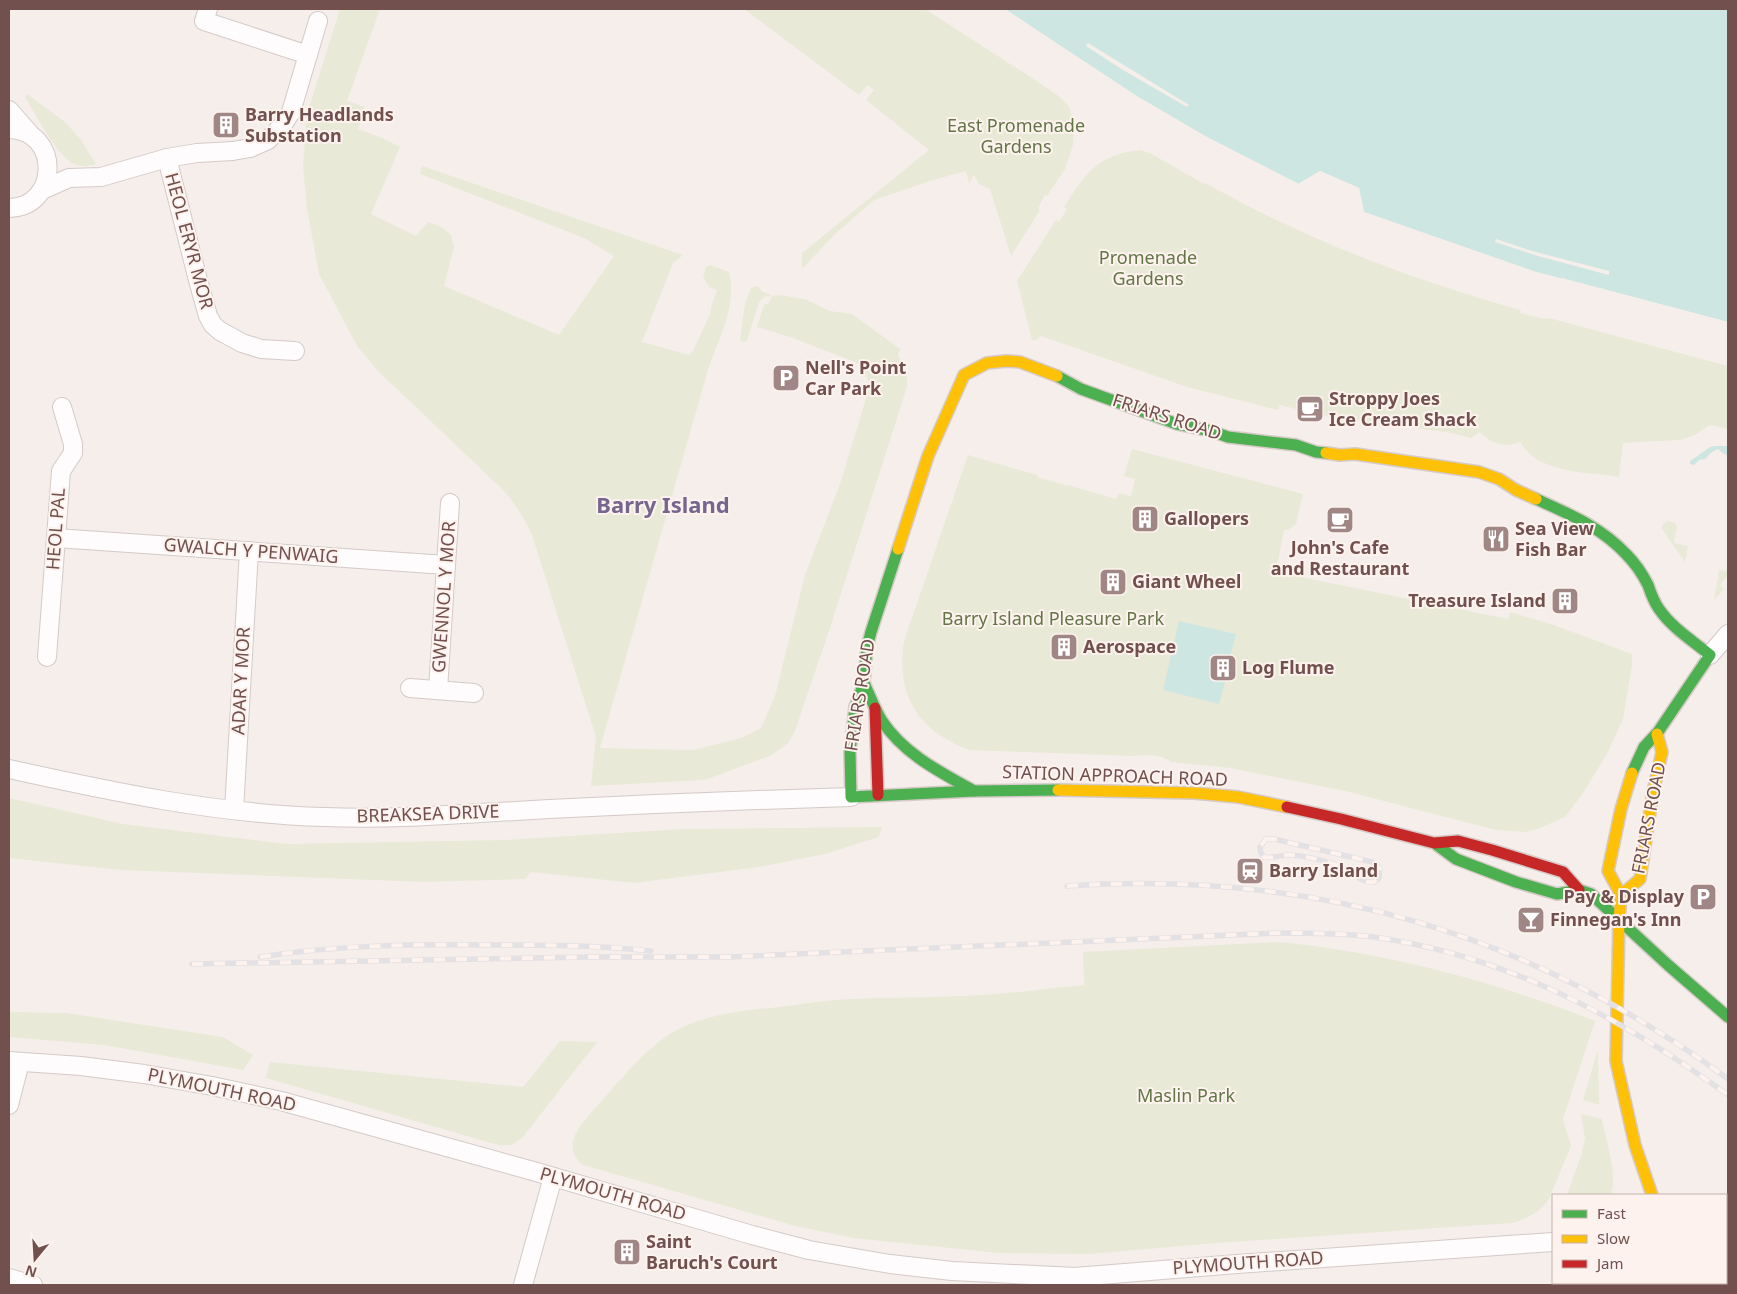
<svg xmlns="http://www.w3.org/2000/svg" width="1737" height="1294" font-family="'Noto Sans',sans-serif">
  <rect width="100%" height="100%" fill="#f6eeeb"/>
  <!-- green -->
  <g fill="#e8ead7">
    <path d="M340,9h40l-33,92 18,6 -7,22 27,10 15,8 -29,67 45,22 12,-14 14,5 9,8 3,12 -10,39 115,49 55,-79 -30,-18 -164,-64 2,-8 261,89 -10,8 -31,79 47,13 4,-4 18,-39v-5l6,-17 -8,-3 -6,-11 3,-9 4,-2 19,7c9,32 -11,68 -21,98l-108,378 93,2 48,-12 20,-10 14,-32 30,-121 36,-94 29,-96 -10,-21 -70,-27 -33,-10 7,-22 5,-2 3,-7 -8,1 -5,5 -12,39 -4,1 -3,-2 5,-37 6,-15 5,-2 4,2 1,3 12,5 6,-1 26,4 25,12 22,3 48,35 -2,6 9,20v12l-77,241 -35,103 -7,12 -16,12 -67,25 -114,6 5,-49 -64,-202c-8,-17 -17,-32 -30,-46l-123,-117 -22,-26 -38,-72 -12,-65 -4,-43 4,-52z"/>
    <polygon points="744,9 925,9 1032,78 1060,97 1069,107 1074,123 1073,145 1065,169 1047,196 1045,195 1038,208 1040,210 1011,256 990,189 979,184 974,175 969,184 966,171 933,180 874,200 834,235 802,269 802,253 929,150 866,100 874,90 868,85 859,95"/>
    <path d="M27,94l38,28 16,18 15,24c-7,2 -12,3 -19,1 -20,-6 -41,-51 -52,-68z"/>
    <path d="M1140,150l10,3 54,31 1,-1c35,19 70,37 106,53 68,30 138,54 210,74l-1,3 25,6 4,-1 179,48v63l-18,-4 -17,11 -13,4 -57,3 -4,34c-33,-6 -79,-2 -99,-35 -16,6 -28,2 -40,-10l-9,6 -20,-5 -93,-13 -2,7 -18,-3 1,-5 -21,-5 2,-7 -4,-6 -8,-2 -6,4 -2,7 -20,-5 -2,5 -91,-23 -146,-51 -6,5 -3,-1 -15,-59 39,-61 3,2 8,-13 -3,-2c21,-33 34,-53 76,-57z"/>
    <path d="M1132,449l171,45 -7,30 -8,6h-4l-8,42 232,47 2,-7 41,12 81,30v12l-9,53 -16,35 -24,39 -18,24 -27,12 -13,3 -29,-2 -151,-39 -115,-23 -59,-6c-10,-8 -26,-7 -38,-6l-164,-6c-52,-20 -73,-54 -65,-109l64,-186 69,20v2l31,9v-1l48,14 3,-6 12,3 4,-17 -11,-3z"/>
    <polygon points="1667,521 1675,523 1677,527 1674,543 1688,546 1685,562 1662,529 1662,526"/>
    <polygon points="1719,570 1728,571 1728,576 1720,585 1724,589 1714,600"/>
    <polygon points="9,798 123,824 286,844 504,840 684,829 882,827 879,837 825,854 759,867 634,883 531,872 525,879 424,882 121,870 9,858"/>
    <path d="M1279,942c105,10 218,40 316,79l-32,98 8,27 -22,53c-10,14 -21,19 -37,24l-294,20 -129,11 -91,-1 -145,-15 -58,-12 -212,-61c-20,-17 -8,-34 7,-51 23,-25 51,-62 80,-80 32,-20 72,-23 109,-27 23,-3 47,-7 71,-8 36,-2 73,-1 110,-3 41,-1 83,-7 124,-11l-1,-33z"/>
    <polygon points="9,1012 67,1013 223,1037 253,1055 243,1070 104,1045 9,1037"/>
    <polygon points="560,1041 597,1042 523,1137 512,1145 498,1145 266,1078 270,1062 523,1087"/>
    <polygon points="1598,1049 1599,1099 1599,1105 1583,1100"/>
    <path d="M1581,1114l21,5c4,22 16,55 9,76h-44l14,-39 4,-17z"/>
  </g>
  <!-- water -->
  <g fill="#cee6e1">
    <polygon points="1005,9 1728,9 1728,322 1533,271 1364,212 1359,188 1320,171 1299,184 1205,136 1140,98"/>
    <polygon points="1715,446 1728,446 1728,455 1724,454 1718,449 1712,452 1705,459 1699,460 1694,465 1690,464 1690,461 1710,447"/>
    <polygon points="1179,621 1236,634 1230,657 1219,654 1213,679 1225,682 1219,704 1163,690"/>
  </g>
  <!-- pier -->
  <g fill="#f6eeeb">
    <polygon points="1002,9 1005,9 1116,84 1114,86"/>
    <polygon points="1088,43 1189,105 1187,107 1123,70 1086,46"/>
    <polygon points="1140,98 1205,136 1298,184 1320,171 1359,188 1364,212 1533,271 1532,273 1363,215 1357,190 1320,173 1297,186 1204,138 1139,101"/>
    <polygon points="1496,239 1532,251 1609,271 1609,275 1538,256 1495,242"/>
    <polygon points="1562,278 1728,322 1728,325 1561,281"/>
  </g>
  <g fill="none" stroke-linecap="round" stroke-linejoin="round">
    <defs>
      <g id="street">
        <polyline points="208,9 204,21 308,55"/>
        <polyline points="9,110 30,134"/>
        <path d="M9,129c52,1 51,78 0,79"/>
        <polyline points="167,158 198,280 208,316 213,325 220,331 242,343 261,349 295,351"/>
        <polyline points="42,190 69,178 101,177 167,158 197,153 233,151 250,148 268,140 282,126 291,112 318,21"/>
        <polyline points="56,538 446,565"/>
        <polyline points="1710,655 1728,634"/>
        <polyline points="47,657 61,471 73,453 73,444 62,407"/>
        <polyline points="410,688 474,693"/>
        <polyline points="438,690 450,503"/>
        <path d="M9,769c104,23 208,45 315,48 75,3 150,-4 225,-8 101,-5 201,-9 302,-12"/>
        <polyline points="234,810 249,551"/>
        <polyline points="9,1061 81,1066 144,1074 212,1086 281,1101 533,1171 752,1235 809,1250 890,1264 952,1271 1075,1277 1237,1264 1553,1242"/>
        <polyline points="9,1105 20,1062"/>
        <polyline points="9,1278 33,1285"/>
        <polyline points="523,1285 553,1177"/>
      </g>
      <g id="fast">
        <polyline points="1057,376 1081,389 1177,424 1211,431 1228,437 1296,445 1316,452 1326,453"/>
        <path d="M1536,499c33,15 65,28 90,55 8,8 17,21 22,31 3,9 6,17 11,24 13,19 34,32 51,46l-52,77 -14,15 -12,26"/>
        <polyline points="898,549 871,632 867,647 864,683 855,707 850,752 851,797 974,791 1058,790"/>
        <path d="M864,683c6,13 11,27 18,38 22,33 58,51 92,70"/>
        <polyline points="1437,845 1456,859 1516,882 1557,894 1579,890 1591,894 1668,965 1728,1017"/>
      </g>
      <g id="slow">
        <polyline points="1326,453 1340,455 1355,454 1479,472 1499,479 1516,490 1536,499"/>
        <polyline points="898,549 928,456 964,375 987,363 1006,361 1020,362 1057,376"/>
        <polyline points="1058,790 1194,793 1238,797 1287,807"/>
        <polyline points="1621,895 1640,879 1653,792 1662,752 1657,734"/>
        <polyline points="1619,920 1616,1061 1635,1145 1652,1195"/>
        <polyline points="1619,920 1621,895 1608,871 1621,809 1632,773"/>
      </g>
      <g id="jam">
        <polyline points="875,708 878,795"/>
        <polyline points="1287,807 1341,819 1434,843 1458,841 1492,850 1563,872 1579,890"/>
        <polyline points="1702,1283 1704,1285"/>
      </g>
    </defs>
    <!-- street casing -->
    <use href="#street" stroke="#d4cac8" stroke-width="20"/>
    <!-- fast casing -->
    <use href="#fast" stroke="#d5cac8" stroke-width="14"/>
    <!-- slow casing -->
    <use href="#slow" stroke="#d5cac8" stroke-width="14"/>
    <!-- jam casing -->
    <use href="#jam" stroke="#d5cac8" stroke-width="14"/>
    <!-- street -->
    <use href="#street" stroke="#fefcfc" stroke-width="18"/>
    <!-- fast -->
    <use href="#fast" stroke="#4caf50" stroke-width="11"/>
    <!-- slow -->
    <use href="#slow" stroke="#ffc107" stroke-width="11"/>
    <!-- jam -->
    <use href="#jam" stroke="#c62828" stroke-width="11"/>
    <defs>
      <g id="rail">
        <path d="M1266,839h8l98,23 8,6 -1,10 -5,4c-14,2 -21,-12 -33,-16 -16,-5 -34,-10 -50,-11 -9,-1 -17,4 -27,2l-3,-4 -1,-6z"/>
        <path d="M1067,886c247,-16 461,46 661,193"/>
        <path d="M260,957c77,-12 153,-13 232,-12 53,0 106,0 159,6"/>
        <path d="M192,964l396,-7h141l546,-24c33,0 66,0 99,4 134,19 246,80 354,158"/>
      </g>
    </defs>
    <!-- rail casing -->
    <use href="#rail" stroke="#e3e1e4" stroke-width="5.5"/>
    <!-- rail -->
    <use href="#rail" stroke="#fdf2ed" stroke-width="4" stroke-dasharray="11" stroke-linecap="butt"/>
  </g>
  <!-- icons -->
  <defs>
    <symbol id="building-square" viewBox="-11 -11 22 22"><rect x="-9" y="-9" width="18" height="18" rx="4" fill="#a08785" stroke="#fdf2ed"/><path d="M-4-6H4V6H1V3H-1V6H-4ZM-2.5-4.3h1.7v1.8h-1.7ZM.8-4.3h1.7v1.8H.8ZM-2.5-1h1.7V.8h-1.7ZM.8-1h1.7V.8H.8Z" fill="#fff"/></symbol>
    <symbol id="parking-square" viewBox="-11 -11 22 22"><rect x="-9" y="-9" width="18" height="18" rx="4" fill="#a08785" stroke="#fdf2ed"/><path d="M-3.5-5.5H1a3.5 3.5 0 0 1 0 7H-1V5.5H-3.5ZM-1-3.4V-.6H.8a1.4 1.4 0 0 0 0-2.8Z" fill="#fff"/></symbol>
    <symbol id="cafe-square" viewBox="-11 -11 22 22"><rect x="-9" y="-9" width="18" height="18" rx="4" fill="#a08785" stroke="#fdf2ed"/><path d="M-5.5-4.5H6V0H3Q3 3.5 0 3.5H-2.5Q-5.5 3.5-5.5 0ZM3-3.2v2h1.7v-2ZM-6 4.5H4V6H-6Z" fill="#fff"/></symbol>
    <symbol id="restaurant-square" viewBox="-11 -11 22 22"><rect x="-9" y="-9" width="18" height="18" rx="4" fill="#a08785" stroke="#fdf2ed"/><path d="M-5-6h1v4h1v-4h1v4h1v-4h1v5L-1.5 .5V6h-2V.5L-5-1ZM5-6V6H3V1.5H1.5Q1.5-4 5-6Z" fill="#fff"/></symbol>
    <symbol id="station-square" viewBox="-11 -11 22 22"><rect x="-9" y="-9" width="18" height="18" rx="4" fill="#a08785" stroke="#fdf2ed"/><path d="M-3-6H3Q5-6 5-4V2Q5 4 3 4L4.5 6H3L1.5 4h-3L-3 6H-4.5L-3 4Q-5 4-5 2V-4Q-5-6-3-6ZM-3.5-4v3h7v-3ZM-3.5 1v1.5H-2V1ZM2 1v1.5H3.5V1Z" fill="#fff"/></symbol>
    <symbol id="bar-square" viewBox="-11 -11 22 22"><rect x="-9" y="-9" width="18" height="18" rx="4" fill="#a08785" stroke="#fdf2ed"/><path d="M-6-5H6L.8 .8V4.5H3.5V6h-7V4.5H-.8V.8Z" fill="#fff"/></symbol>
  </defs>
  <g fill-rule="evenodd">
    <use href="#building-square" x="210" y="109" width="32" height="32"/>
    <use href="#parking-square" x="770" y="362" width="32" height="32"/>
    <use href="#cafe-square" x="1294" y="393" width="32" height="32"/>
    <use href="#building-square" x="1129" y="503" width="32" height="32"/>
    <use href="#cafe-square" x="1324" y="504" width="32" height="32"/>
    <use href="#restaurant-square" x="1480" y="523" width="32" height="32"/>
    <use href="#building-square" x="1097" y="566" width="32" height="32"/>
    <use href="#building-square" x="1549" y="585" width="32" height="32"/>
    <use href="#building-square" x="1048" y="631" width="32" height="32"/>
    <use href="#building-square" x="1207" y="652" width="32" height="32"/>
    <use href="#station-square" x="1234" y="855" width="32" height="32"/>
    <use href="#parking-square" x="1687" y="881" width="32" height="32"/>
    <use href="#bar-square" x="1515" y="904" width="32" height="32"/>
    <use href="#building-square" x="611" y="1236" width="32" height="32"/>
  </g>
  <g text-anchor="middle" stroke-width="4" stroke-linejoin="round" paint-order="stroke">
    <!-- poi labels -->
    <g font-size="18" font-weight="bold" fill="#71504e" stroke="#fdf2ed" text-anchor="start">
      <text x="245" y="121">Barry Headlands<tspan x="245" dy="21">Substation</tspan></text>
      <text x="805" y="374">Nell's Point<tspan x="805" dy="21">Car Park</tspan></text>
      <text x="1329" y="405">Stroppy Joes<tspan x="1329" dy="21">Ice Cream Shack</tspan></text>
      <text x="1164" y="525">Gallopers</text>
      <text x="1515" y="535">Sea View<tspan x="1515" dy="21">Fish Bar</tspan></text>
      <text x="1340" y="554" text-anchor="middle">John's Cafe<tspan x="1340" dy="21">and Restaurant</tspan></text>
      <text x="1132" y="588">Giant Wheel</text>
      <text x="1546" y="607" text-anchor="end">Treasure Island</text>
      <text x="1083" y="653">Aerospace</text>
      <text x="1242" y="674">Log Flume</text>
      <text x="1269" y="877">Barry Island</text>
      <text x="1684" y="903" text-anchor="end">Pay &amp; Display</text>
      <text x="1550" y="926">Finnegan's Inn</text>
      <text x="646" y="1248">Saint<tspan x="646" dy="21">Baruch's Court</tspan></text>
    </g>
    <!-- park labels -->
    <g font-size="18" fill="#627647" stroke="#fdf2ed">
      <text x="1016" y="132">East Promenade<tspan x="1016" dy="21">Gardens</tspan></text>
      <text x="1148" y="264">Promenade<tspan x="1148" dy="21">Gardens</tspan></text>
      <text x="1053" y="625">Barry Island Pleasure Park</text>
      <text x="1186" y="1102">Maslin Park</text>
    </g>
    <!-- street labels -->
    <g font-size="18" fill="#71504e" stroke="#fdf2ed">
      <text transform="translate(189 241) rotate(75)" y="6">HEOL ERYR MOR</text>
      <text transform="translate(1167 417) rotate(18)" y="6">FRIARS ROAD</text>
      <text transform="translate(56 529) rotate(-86)" y="6">HEOL PAL</text>
      <text transform="translate(251 551) rotate(4)" y="6">GWALCH Y PENWAIG</text>
      <text transform="translate(444 597) rotate(-86)" y="6">GWENNOL Y MOR</text>
      <text transform="translate(241 681) rotate(-87)" y="6">ADAR Y MOR</text>
      <text transform="translate(860 695) rotate(-81)" y="6">FRIARS ROAD</text>
      <text transform="translate(1115 776) rotate(2)" y="6">STATION APPROACH ROAD</text>
      <text transform="translate(428 814) rotate(-2)" y="6">BREAKSEA DRIVE</text>
      <text transform="translate(1649 818) rotate(-79)" y="6">FRIARS ROAD</text>
      <text transform="translate(222 1090) rotate(12)" y="6">PLYMOUTH ROAD</text>
      <text transform="translate(613 1194) rotate(16)" y="6">PLYMOUTH ROAD</text>
      <text transform="translate(1248 1263) rotate(-4)" y="6">PLYMOUTH ROAD</text>
    </g>
    <!-- district labels -->
    <g font-size="22" font-weight="bold" fill="#75668d" stroke="#fdf2ed">
      <text x="663" y="513">Barry Island</text>
    </g>
  </g>
  <!-- border -->
  <rect width="1737" height="1294" fill="none" stroke="#71504e" stroke-width="20"/>
  <!-- legend -->
  <rect x="1552" y="1194" width="175" height="90" fill="#fdf2ed" stroke="#c5b1ad"/>
  <rect x="1562" y="1210" width="25" height="8" fill="#4caf50" stroke="#c5b1ad"/>
  <text x="1597" y="1219" font-size="15" fill="#71504e">Fast</text>
  <rect x="1562" y="1235" width="25" height="8" fill="#ffc107" stroke="#c5b1ad"/>
  <text x="1597" y="1244" font-size="15" fill="#71504e">Slow</text>
  <rect x="1562" y="1260" width="25" height="8" fill="#c62828" stroke="#c5b1ad"/>
  <text x="1597" y="1269" font-size="15" fill="#71504e">Jam</text>
  <!-- north arrow -->
  <g transform="translate(35 1259) rotate(198)" stroke="#fdf2ed" stroke-width="4" paint-order="stroke">
  <path d="M0-4L9 19L0 12L-9 19Z" fill="#71504e"/>
  <text y="-8" font-size="14" font-weight="bold" text-anchor="middle" fill="#71504e">N</text>
  </g>
</svg>
